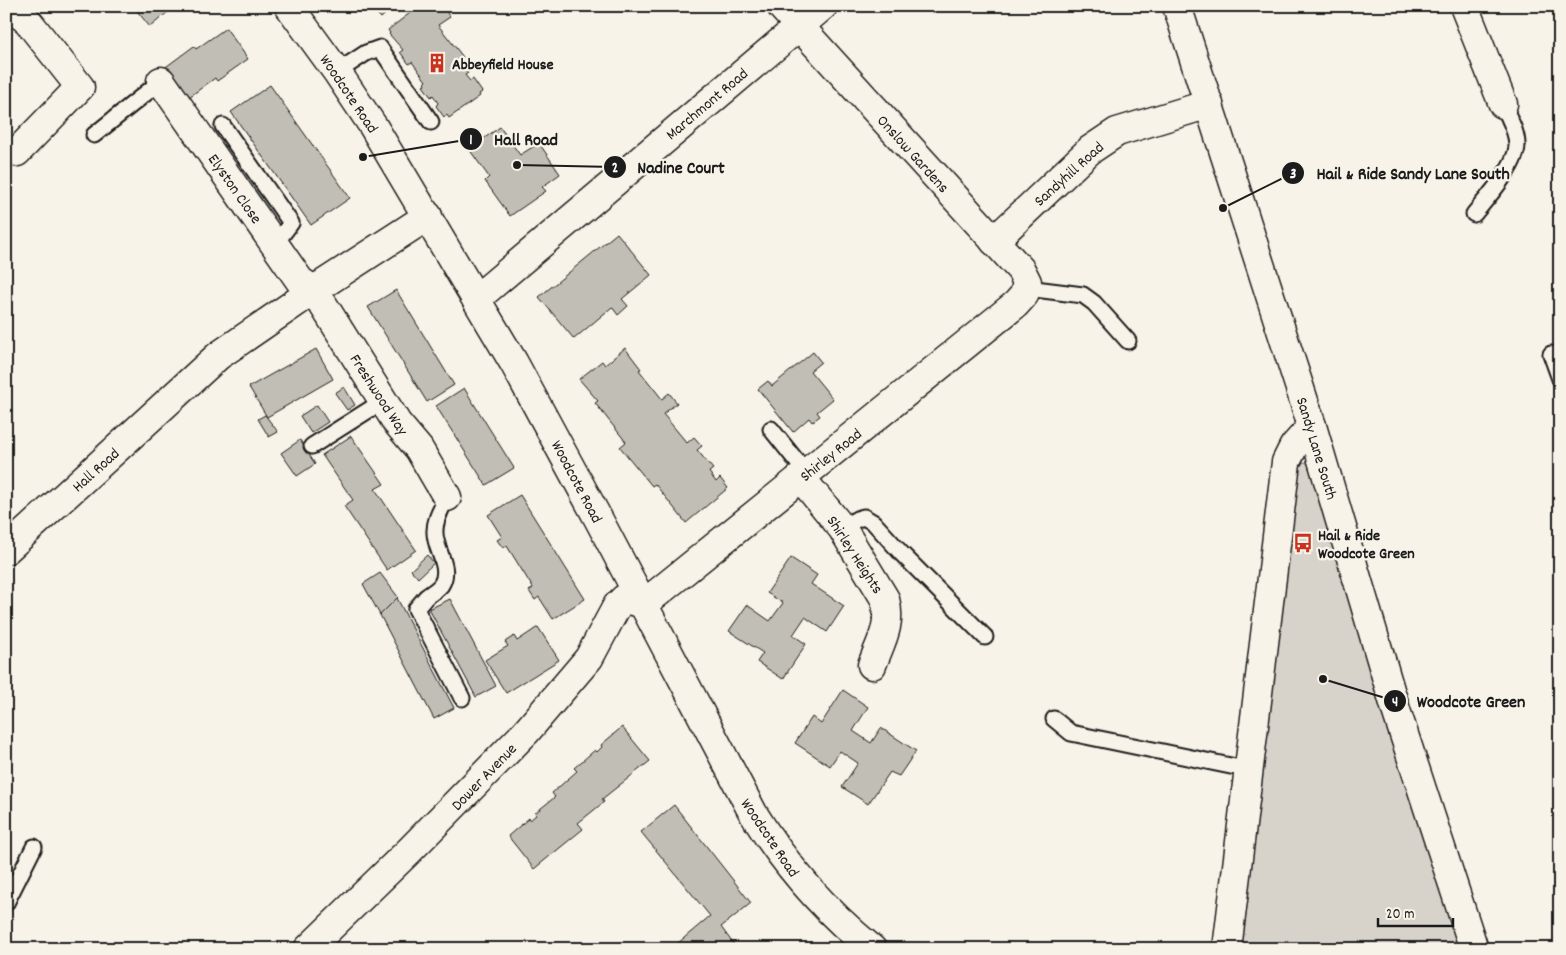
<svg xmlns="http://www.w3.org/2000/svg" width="1566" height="955" font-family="Dekko,sans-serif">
  <rect width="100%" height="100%" fill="#f7f3e8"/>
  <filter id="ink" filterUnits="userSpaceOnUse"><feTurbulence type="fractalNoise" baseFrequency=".02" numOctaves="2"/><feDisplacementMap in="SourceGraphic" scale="10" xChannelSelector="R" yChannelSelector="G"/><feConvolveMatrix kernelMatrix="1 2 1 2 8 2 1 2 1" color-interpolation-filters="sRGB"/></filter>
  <g filter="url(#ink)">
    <!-- green -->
    <polygon fill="#d7d3cb" stroke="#7a7874" points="1304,462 1311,465 1463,949 1239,949 1299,465"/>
    <!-- building -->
    <g fill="#c0beb5" stroke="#1c1c1c">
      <polygon points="133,6 175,6 150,27"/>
      <polygon points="370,6 394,6 381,18"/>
      <polygon points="419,6 442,6 450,17 438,25 463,57 459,60 468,73 465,75 470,81 473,79 482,92 479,94 480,96 449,118 447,115 444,117 436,106 438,103 433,95 431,97 423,86 425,85 424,83 426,81 412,62 409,64 400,52 403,50 389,34 390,33 388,30"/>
      <polygon points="226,28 248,59 217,81 215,78 185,100 163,69 194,46 196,49"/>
      <polygon points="270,85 350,198 311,225 231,112"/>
      <polygon points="500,127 520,155 539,143 560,174 542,187 546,191 510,216 485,181 489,177 469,149"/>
      <polygon points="617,233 651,275 622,299 628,306 618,315 612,307 574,339 539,297"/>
      <polygon points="396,290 454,385 427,402 368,307"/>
      <polygon points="625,348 641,369 639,370 662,399 669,393 677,403 663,414 687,443 694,437 702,446 697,450 713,469 709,472 716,482 720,478 728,488 686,523 655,484 652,486 620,447 626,442 595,403 598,401 579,379 602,361 605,365"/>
      <polygon points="316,349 333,379 267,417 249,387"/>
      <polygon points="813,352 821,362 810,371 833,399 817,412 820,416 812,422 809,418 793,432 758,389 768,381 772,386"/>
      <polygon points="344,387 355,405 347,410 335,393"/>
      <polygon points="464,388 514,468 486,485 436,406"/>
      <polygon points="317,405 328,422 311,433 300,416"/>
      <polygon points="265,415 278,432 269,437 258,419"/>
      <polygon points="351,436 384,484 375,489 416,550 387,570 344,506 353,500 322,455"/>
      <polygon points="300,440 315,464 297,476 281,453"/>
      <polygon points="520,495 585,599 553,619 539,597 535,600 529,591 533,588 507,546 503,548 497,540 502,537 488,515"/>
      <polygon points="427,555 434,563 418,578 411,570"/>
      <polygon points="791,558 817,575 811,584 844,606 827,632 805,617 793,635 806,644 783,679 757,662 763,653 729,631 747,605 770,621 783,603 767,593"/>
      <polygon points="380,573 398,597 380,615 363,584"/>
      <polygon points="397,598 454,708 434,719 380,615"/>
      <polygon points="450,599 496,686 476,697 429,609"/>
      <polygon points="538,627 559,660 506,693 485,660 508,646 505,642 514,636 517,641"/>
      <polygon points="843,690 868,707 853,731 871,743 881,728 916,751 899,776 890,772 868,804 842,787 858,763 840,751 830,766 795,743 812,717 821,724"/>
      <polygon points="622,727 650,761 602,799 604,802 578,823 583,829 534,869 508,836 529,818 530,820 536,815 535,813 555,797 552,793 577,771 574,768 595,750 597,752 602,747 601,745"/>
      <polygon points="674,805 751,903 721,927 737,949 671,949 710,916 641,832"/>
    </g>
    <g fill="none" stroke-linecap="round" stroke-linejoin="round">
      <defs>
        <g id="service">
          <polyline points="337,72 366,53 380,48 431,122"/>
          <polyline points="223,126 291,223 275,244"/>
          <polyline points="94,135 161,81"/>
          <path d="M1474,214c13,-16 43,-49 43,-69 0,-14 -9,-28 -14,-41"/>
          <polyline points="1027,288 1083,295 1094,303 1128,341"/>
          <polyline points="1551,354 1560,379"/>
          <polyline points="771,429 807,474"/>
          <polyline points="312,446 383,401"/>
          <path d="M447,497c-5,11 -13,23 -12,36 0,17 17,35 6,52 -4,5 -10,8 -15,12 -3,4 -7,8 -10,12l46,89"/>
          <polyline points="842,528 857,519 864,517 874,523 902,554 985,637"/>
          <polyline points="1054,719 1071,733 1250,770"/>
          <polyline points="6,903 34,847"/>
        </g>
        <g id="minor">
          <polyline points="8,6 27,20 80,87 17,152"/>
          <polyline points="1464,6 1503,104"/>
          <polyline points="161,81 300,281 314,290 397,423 419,449 447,497"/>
          <polyline points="994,241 1090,150 1117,132 1209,104"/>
          <polyline points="476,299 823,6"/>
          <path d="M801,478l41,50 43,71c7,26 -4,42 -13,66"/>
          <polyline points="6,550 218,356 314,290 428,216"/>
          <polyline points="308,949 410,850 526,732 589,658 617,606 624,599 642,603 655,595 1016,304 1024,295 1027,282 1021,270 781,6"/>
        </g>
        <g id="tertiary">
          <polyline points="1177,6 1312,426 1396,710 1474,949"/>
          <polyline points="1227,949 1286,462 1294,446 1312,426"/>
        </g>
        <path id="primary" d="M289,6l48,66 36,54 141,237 86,159 153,291c32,52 71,97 119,136"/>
      </defs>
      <!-- service casing -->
      <use href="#service" stroke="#1c1c1c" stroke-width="19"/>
      <!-- minor casing -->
      <use href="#minor" stroke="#1c1c1c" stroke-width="31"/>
      <!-- tertiary casing -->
      <use href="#tertiary" stroke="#1c1c1c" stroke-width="31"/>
      <!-- primary casing -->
      <use href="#primary" stroke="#1c1c1c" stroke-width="31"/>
      <!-- service -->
      <use href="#service" stroke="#f7f3e8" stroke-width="15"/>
      <!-- minor -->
      <use href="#minor" stroke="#f7f3e8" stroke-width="28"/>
      <!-- tertiary -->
      <use href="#tertiary" stroke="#f7f3e8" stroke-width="28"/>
      <!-- primary -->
      <use href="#primary" stroke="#f7f3e8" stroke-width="28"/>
    </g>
  </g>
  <!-- icons -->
  <defs>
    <symbol id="building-bare" viewBox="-9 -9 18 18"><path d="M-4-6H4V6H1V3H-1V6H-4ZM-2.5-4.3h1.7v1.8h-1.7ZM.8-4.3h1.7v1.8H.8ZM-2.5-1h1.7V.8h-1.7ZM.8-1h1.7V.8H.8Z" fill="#c8321e" stroke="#f7f3e8" stroke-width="2.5" paint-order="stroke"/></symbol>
    <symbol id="bus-bare" viewBox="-9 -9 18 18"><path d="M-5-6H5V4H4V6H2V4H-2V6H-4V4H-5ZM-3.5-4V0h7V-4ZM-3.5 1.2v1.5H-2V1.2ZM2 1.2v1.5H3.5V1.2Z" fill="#c8321e" stroke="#f7f3e8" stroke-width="2.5" paint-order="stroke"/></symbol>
  </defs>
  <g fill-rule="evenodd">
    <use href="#building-bare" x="423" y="49" width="28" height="28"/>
    <use href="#bus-bare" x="1289" y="529" width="28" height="28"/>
  </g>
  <g text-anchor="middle" stroke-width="4.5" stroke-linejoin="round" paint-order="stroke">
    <!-- poi labels -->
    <g font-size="16" font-weight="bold" fill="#1c1c1c" stroke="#f7f3e8" text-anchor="start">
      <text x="452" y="69">Abbeyfield House</text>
      <text x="1318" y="540">Hail &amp; Ride<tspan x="1318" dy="18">Woodcote Green</tspan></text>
    </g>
    <!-- street labels -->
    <g font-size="16" fill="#1c1c1c" stroke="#f7f3e8">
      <text transform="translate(350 93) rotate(56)" y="6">Woodcote Road</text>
      <text transform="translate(706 103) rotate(-40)" y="6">Marchmont Road</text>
      <text transform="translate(914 153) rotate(48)" y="6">Onslow Gardens</text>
      <text transform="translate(1068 173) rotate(-42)" y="6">Sandyhill Road</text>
      <text transform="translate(236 188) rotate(55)" y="6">Elyston Close</text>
      <text transform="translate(380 394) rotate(57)" y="6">Freshwood Way</text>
      <text transform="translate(1318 448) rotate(73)" y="6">Sandy Lane South</text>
      <text transform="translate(830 454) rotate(-39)" y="6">Shirley Road</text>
      <text transform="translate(95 469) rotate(-42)" y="6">Hall Road</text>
      <text transform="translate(578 481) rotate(62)" y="6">Woodcote Road</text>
      <text transform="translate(856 554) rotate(57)" y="6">Shirley Heights</text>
      <text transform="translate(483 776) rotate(-46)" y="6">Dower Avenue</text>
      <text transform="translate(771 837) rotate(56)" y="6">Woodcote Road</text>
    </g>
  </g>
  <!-- callouts -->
  <path fill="none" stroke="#1c1c1c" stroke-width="2" d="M363 157L471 139M517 165L615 167M1223 208L1293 173M1323 679L1395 701"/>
  <g fill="#1c1c1c" stroke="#f7f3e8" stroke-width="2">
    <circle cx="363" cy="157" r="5"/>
    <circle cx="517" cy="165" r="5"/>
    <circle cx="1223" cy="208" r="5"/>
    <circle cx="1323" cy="679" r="5"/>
    <circle cx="471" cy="139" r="12"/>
    <circle cx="615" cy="167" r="12"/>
    <circle cx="1293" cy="173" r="12"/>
    <circle cx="1395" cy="701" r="12"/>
  </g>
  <g font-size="15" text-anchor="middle" font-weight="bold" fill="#fff">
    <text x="471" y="144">1</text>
    <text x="615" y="172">2</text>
    <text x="1293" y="178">3</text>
    <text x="1395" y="706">4</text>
  </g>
  <g font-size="18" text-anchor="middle" font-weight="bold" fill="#1c1c1c" stroke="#f7f3e8" stroke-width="4.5" stroke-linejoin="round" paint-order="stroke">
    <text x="526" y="145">Hall Road</text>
    <text x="681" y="173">Nadine Court</text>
    <text x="1413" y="179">Hail &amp; Ride Sandy Lane South</text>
    <text x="1471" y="707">Woodcote Green</text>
  </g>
  <!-- margin -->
  <rect width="1566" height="955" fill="none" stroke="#f7f3e8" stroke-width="25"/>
  <rect x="12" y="12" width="1541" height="930" fill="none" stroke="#1c1c1c" stroke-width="2" filter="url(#ink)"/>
  <!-- scale -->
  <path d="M1378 918v8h75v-8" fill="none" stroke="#1c1c1c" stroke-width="2.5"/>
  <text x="1386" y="918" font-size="15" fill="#1c1c1c" stroke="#f7f3e8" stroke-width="4" paint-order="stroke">20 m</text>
</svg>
